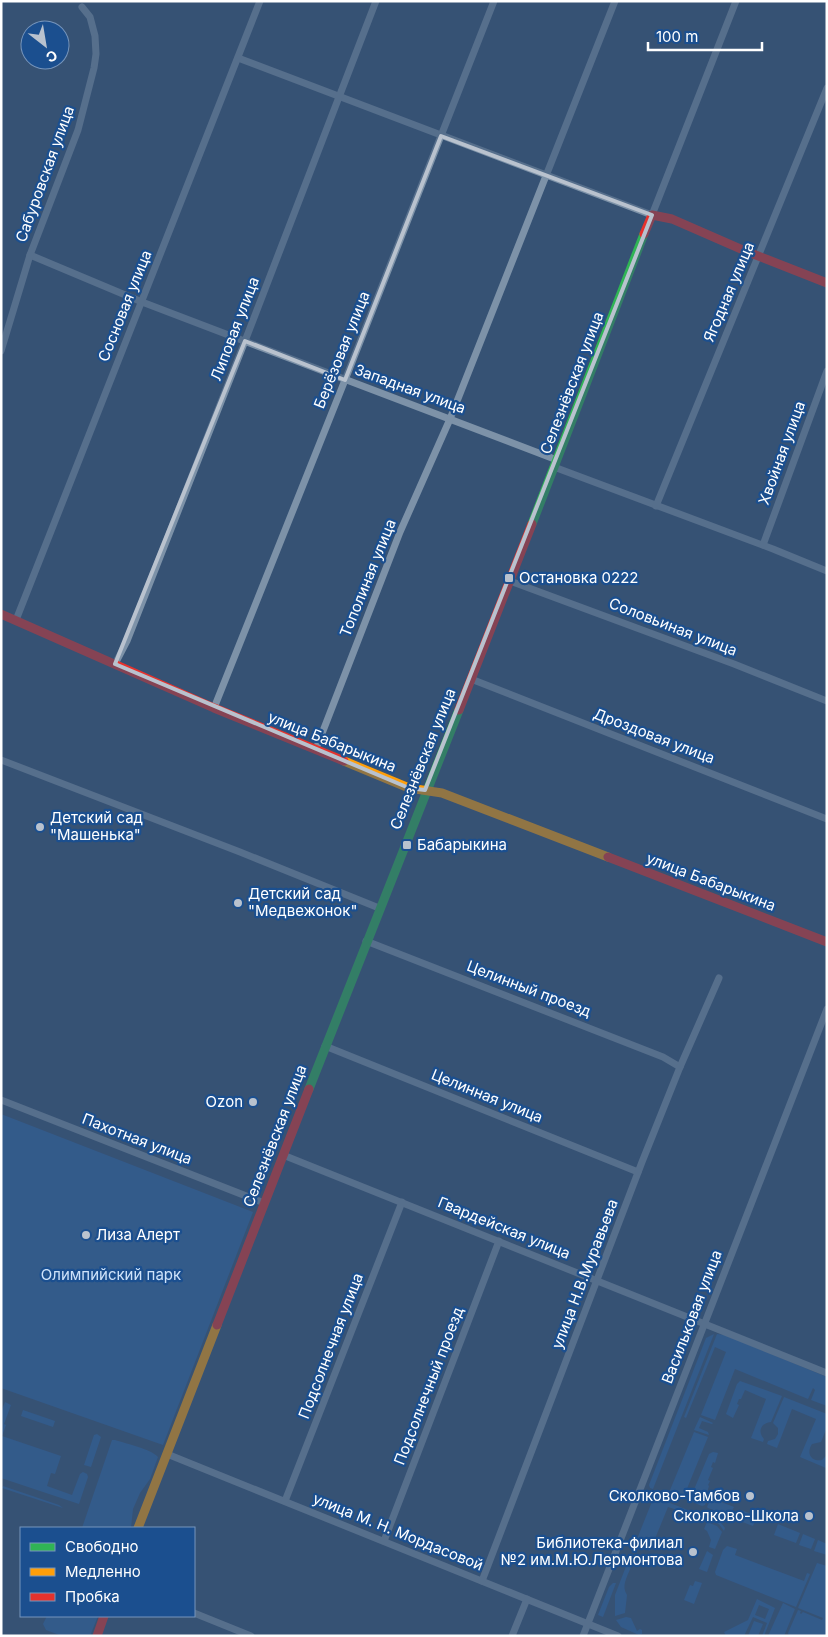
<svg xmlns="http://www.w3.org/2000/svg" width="828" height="1637" font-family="Inter,sans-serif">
  <rect width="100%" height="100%" fill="#365274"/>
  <!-- green -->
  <g fill="#2f66a5" fill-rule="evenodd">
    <polygon points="1,1114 253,1212 163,1445 1,1388"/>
    <polygon points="714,1334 653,1489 650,1488 649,1485 706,1338"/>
    <polygon points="717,1334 725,1335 827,1377 827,1406 811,1400 815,1390 813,1388 808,1399 735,1369 715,1420 701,1415 726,1352 715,1347 686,1418 684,1417"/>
    <path d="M740,1381l42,15 -11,26c-10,1 -14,9 -7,17l-1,3 -12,-4 15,-39 -21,-9 -4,9h-2l-2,5 2,1 -6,13 -7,-4 11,-30z"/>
    <path d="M784,1397l43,17v13l-6,15 -9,2c-6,9 -1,18 10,16l5,-5 -1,13 -26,-11 16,-38 -24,-10 -15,39 -10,-4 1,-3 7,-2 3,-5v-6l-5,-5z"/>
    <polygon points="5,1402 11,1405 4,1424 6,1425 2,1436 61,1456 55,1474 51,1473 47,1486 72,1495 80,1474 83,1472 87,1474 88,1477 79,1504 1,1478 1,1412"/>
    <polygon points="23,1410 55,1421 53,1427 21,1416"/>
    <polygon points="700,1417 713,1423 712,1424 702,1421 699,1428 708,1432 709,1435 694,1430"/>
    <polygon points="694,1432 708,1437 684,1496 682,1498 673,1494 672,1497 668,1495"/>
    <polygon points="97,1434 101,1437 91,1467 84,1465 94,1435"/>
    <path d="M112,1440h3c12,4 36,9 43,17l-8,22 -10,14 -7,16 -2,19h-49z"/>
    <polygon points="713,1452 718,1453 715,1463 713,1462 711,1467 713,1468 708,1480 710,1481 708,1485 709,1486 706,1496 708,1497 705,1505 702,1506 690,1501 690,1499 709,1454"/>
    <polygon points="3,1486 59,1505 63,1508 2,1488"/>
    <polygon points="655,1494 671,1500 670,1503 721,1523 725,1528 724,1531 719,1524 684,1511 683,1512 668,1507 650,1551 646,1549 646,1543 643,1538 637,1539"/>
    <polygon points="711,1498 734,1507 729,1516 708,1508 707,1507"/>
    <polygon points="741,1510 757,1516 753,1526 737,1520"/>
    <polygon points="707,1522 717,1526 722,1532 715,1549 709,1547 711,1540 707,1531 704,1529"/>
    <polygon points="778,1524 800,1533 796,1543 774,1535"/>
    <polygon points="803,1534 815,1539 811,1549 799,1545"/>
    <polygon points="818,1540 827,1544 827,1555 814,1551"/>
    <polygon points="727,1546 737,1549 735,1555 804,1581 807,1573 810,1574 796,1607 716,1575 715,1572 723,1550"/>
    <polygon points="707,1551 713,1555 707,1572 699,1569"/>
    <path d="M630,1556l6,10 -5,1c-4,10 -10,19 -4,28l-2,18 -10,3v-21z"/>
    <polygon points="817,1563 827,1566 827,1636 789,1636 788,1633 798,1610 801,1611 800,1613 801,1614 803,1612 822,1620 823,1618 798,1608"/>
    <polygon points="695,1581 702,1583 694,1604 684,1600 690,1585 693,1586"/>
    <polygon points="613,1583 616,1583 603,1617 598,1615 609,1587"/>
    <path d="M757,1599l18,9 -11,28h-2l5,-13 -14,-6 -9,19h-18l-2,-4 24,-12zM759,1605l10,4 -4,10 -10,-4z"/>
    <polygon points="783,1603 795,1609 784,1636 768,1636"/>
    <polygon points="47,1616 98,1616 90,1636 62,1636 46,1630 43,1624"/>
    <polygon points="626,1617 631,1618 637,1631 640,1629 642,1630 642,1634 639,1635 621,1627 616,1620"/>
    <polygon points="754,1621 763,1624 758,1636 748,1636"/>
  </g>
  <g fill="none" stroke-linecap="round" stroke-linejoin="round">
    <!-- street -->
    <g stroke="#7d92a8" stroke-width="7">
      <polyline points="238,58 652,215 736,1"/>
      <polyline points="30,255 142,302 557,460"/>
      <polyline points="1,351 30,255 78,130 94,68 96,54 95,36 90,17 82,7"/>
      <polyline points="554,467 773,549 827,571"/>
      <polyline points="656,506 827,88"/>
      <polyline points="763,545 827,371"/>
      <polyline points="510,581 734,664 827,701"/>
      <polyline points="16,620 260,1"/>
      <polyline points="115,664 127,641 245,341 376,1"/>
      <polyline points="471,679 827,819"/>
      <polyline points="214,708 345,380 494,1"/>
      <polyline points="316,749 400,532 450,419 615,1"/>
      <polyline points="1,760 240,852 379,908"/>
      <polyline points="366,941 663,1057 680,1067"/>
      <polyline points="325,1046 638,1172"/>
      <polyline points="1,1100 264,1203"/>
      <polyline points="283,1155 827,1373"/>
      <polyline points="167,1454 618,1636"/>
      <polyline points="285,1501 402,1202"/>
      <polyline points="384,1541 499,1241"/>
      <polyline points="482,1581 642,1162 680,1067 719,978"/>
      <polyline points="194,1613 251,1636"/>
      <polyline points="512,1636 527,1599"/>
      <polyline points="583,1636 827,1009"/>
    </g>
    <!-- fast -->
    <g stroke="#30b455" stroke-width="9">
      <polyline points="532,524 644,234"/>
      <polyline points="309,1089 459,710"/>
    </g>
    <!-- slow -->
    <g stroke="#ff9f0a" stroke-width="9">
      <polyline points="344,761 409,788 442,793 608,857"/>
      <polyline points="138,1528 217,1325"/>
    </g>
    <!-- jam -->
    <g stroke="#e5322d" stroke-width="9">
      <polyline points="644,234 652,215 672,219 743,250 827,283"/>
      <polyline points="1,614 214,708 344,761"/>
      <polyline points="459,710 532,524"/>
      <polyline points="608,857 827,942"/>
      <polyline points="217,1325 309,1089"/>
      <polyline points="97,1636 104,1616"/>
    </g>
  </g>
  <!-- marked area -->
  <path d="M0 0H828V1637H0ZM441,136l211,79 -227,575 -16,-2 -294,-124 130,-323 100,39z" fill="#365274" fill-opacity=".55" fill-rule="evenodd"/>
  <path fill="none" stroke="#b9c2ce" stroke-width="4" stroke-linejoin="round" d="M441,136l211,79 -227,575 -16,-2 -294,-124 130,-323 100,39z"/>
  <!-- markers -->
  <g fill="#b9c2ce" stroke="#1b4f8f" stroke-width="2">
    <rect x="504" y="573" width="10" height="10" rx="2.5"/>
    <circle cx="40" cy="827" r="5"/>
    <rect x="402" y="840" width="10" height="10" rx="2.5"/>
    <circle cx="238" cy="903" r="5"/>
    <circle cx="253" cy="1102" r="5"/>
    <circle cx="86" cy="1235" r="5"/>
    <circle cx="750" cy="1496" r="5"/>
    <circle cx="809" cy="1516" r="5"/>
    <circle cx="693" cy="1552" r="5"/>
  </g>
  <g text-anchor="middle" stroke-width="4.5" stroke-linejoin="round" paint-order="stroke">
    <!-- street labels -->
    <g font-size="15" fill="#fff" stroke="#1b4f8f">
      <text transform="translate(45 174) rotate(-70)" y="5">Сабуровская улица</text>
      <text transform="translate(729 292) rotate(-67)" y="5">Ягодная улица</text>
      <text transform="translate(125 306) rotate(-68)" y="5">Сосновая улица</text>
      <text transform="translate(235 329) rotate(-69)" y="5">Липовая улица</text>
      <text transform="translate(342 350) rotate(-68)" y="5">Берёзовая улица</text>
      <text transform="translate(572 383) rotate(-69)" y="5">Селезнёвская улица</text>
      <text transform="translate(410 389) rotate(20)" y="5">Западная улица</text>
      <text transform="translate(782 453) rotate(-70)" y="5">Хвойная улица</text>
      <text transform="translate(368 578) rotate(-68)" y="5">Тополиная улица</text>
      <text transform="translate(673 627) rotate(21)" y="5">Соловьиная улица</text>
      <text transform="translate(654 736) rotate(21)" y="5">Дроздовая улица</text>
      <text transform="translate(332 742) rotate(22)" y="5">улица Бабарыкина</text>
      <text transform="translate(423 759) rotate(-68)" y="5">Селезнёвская улица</text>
      <text transform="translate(711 882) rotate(21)" y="5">улица Бабарыкина</text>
      <text transform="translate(529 989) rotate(21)" y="5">Целинный проезд</text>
      <text transform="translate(487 1096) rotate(22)" y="5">Целинная улица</text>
      <text transform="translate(275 1136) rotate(-69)" y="5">Селезнёвская улица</text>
      <text transform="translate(137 1139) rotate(21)" y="5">Пахотная улица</text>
      <text transform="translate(504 1228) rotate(22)" y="5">Гвардейская улица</text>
      <text transform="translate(585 1274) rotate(-69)" y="5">улица Н.В.Муравьева</text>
      <text transform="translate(692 1317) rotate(-69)" y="5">Васильковая улица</text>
      <text transform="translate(331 1346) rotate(-69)" y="5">Подсолнечная улица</text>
      <text transform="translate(429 1386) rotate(-69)" y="5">Подсолнечный проезд</text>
      <text transform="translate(398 1532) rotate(22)" y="5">улица М. Н. Мордасовой</text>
    </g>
    <!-- poi labels -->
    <g font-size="15" fill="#fff" stroke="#1b4f8f" text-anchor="start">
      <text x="519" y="583">Остановка 0222</text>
      <text x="50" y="823">Детский сад<tspan x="50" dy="17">"Машенька"</tspan></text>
      <text x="417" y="850">Бабарыкина</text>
      <text x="248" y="899">Детский сад<tspan x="248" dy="17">"Медвежонок"</tspan></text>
      <text x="243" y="1107" text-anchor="end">Ozon</text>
      <text x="96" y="1240">Лиза Алерт</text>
      <text x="740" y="1501" text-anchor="end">Сколково-Тамбов</text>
      <text x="799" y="1521" text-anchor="end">Сколково-Школа</text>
      <text x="683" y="1548" text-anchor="end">Библиотека-филиал<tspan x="683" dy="17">№2 им.М.Ю.Лермонтова</tspan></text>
    </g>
    <!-- park labels -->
    <g font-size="15" fill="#cfe3fa" stroke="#1b4f8f">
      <text x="111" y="1280">Олимпийский парк</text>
    </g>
  </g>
  <!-- border -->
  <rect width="828" height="1637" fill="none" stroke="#ffffff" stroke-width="5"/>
  <!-- legend -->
  <rect x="20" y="1527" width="175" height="90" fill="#1b4f8f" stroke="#7695bc"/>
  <rect x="30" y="1543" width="25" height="8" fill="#30b455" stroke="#7695bc"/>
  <text x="65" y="1552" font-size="15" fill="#ffffff">Свободно</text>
  <rect x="30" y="1568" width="25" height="8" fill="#ff9f0a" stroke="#7695bc"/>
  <text x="65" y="1577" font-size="15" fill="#ffffff">Медленно</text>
  <rect x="30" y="1593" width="25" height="8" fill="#e5322d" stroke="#7695bc"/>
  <text x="65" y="1602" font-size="15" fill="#ffffff">Пробка</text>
  <!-- north arrow -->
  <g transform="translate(45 45) rotate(149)"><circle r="24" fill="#1b4f8f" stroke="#7695bc"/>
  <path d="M0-4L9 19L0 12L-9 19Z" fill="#b9c2ce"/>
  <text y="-8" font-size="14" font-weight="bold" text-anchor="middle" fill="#ffffff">С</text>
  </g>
  <!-- scale -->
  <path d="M648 42v8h114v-8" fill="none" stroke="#ffffff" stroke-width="2.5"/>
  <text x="656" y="42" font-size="15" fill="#ffffff" stroke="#1b4f8f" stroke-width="4" paint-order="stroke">100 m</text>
</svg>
